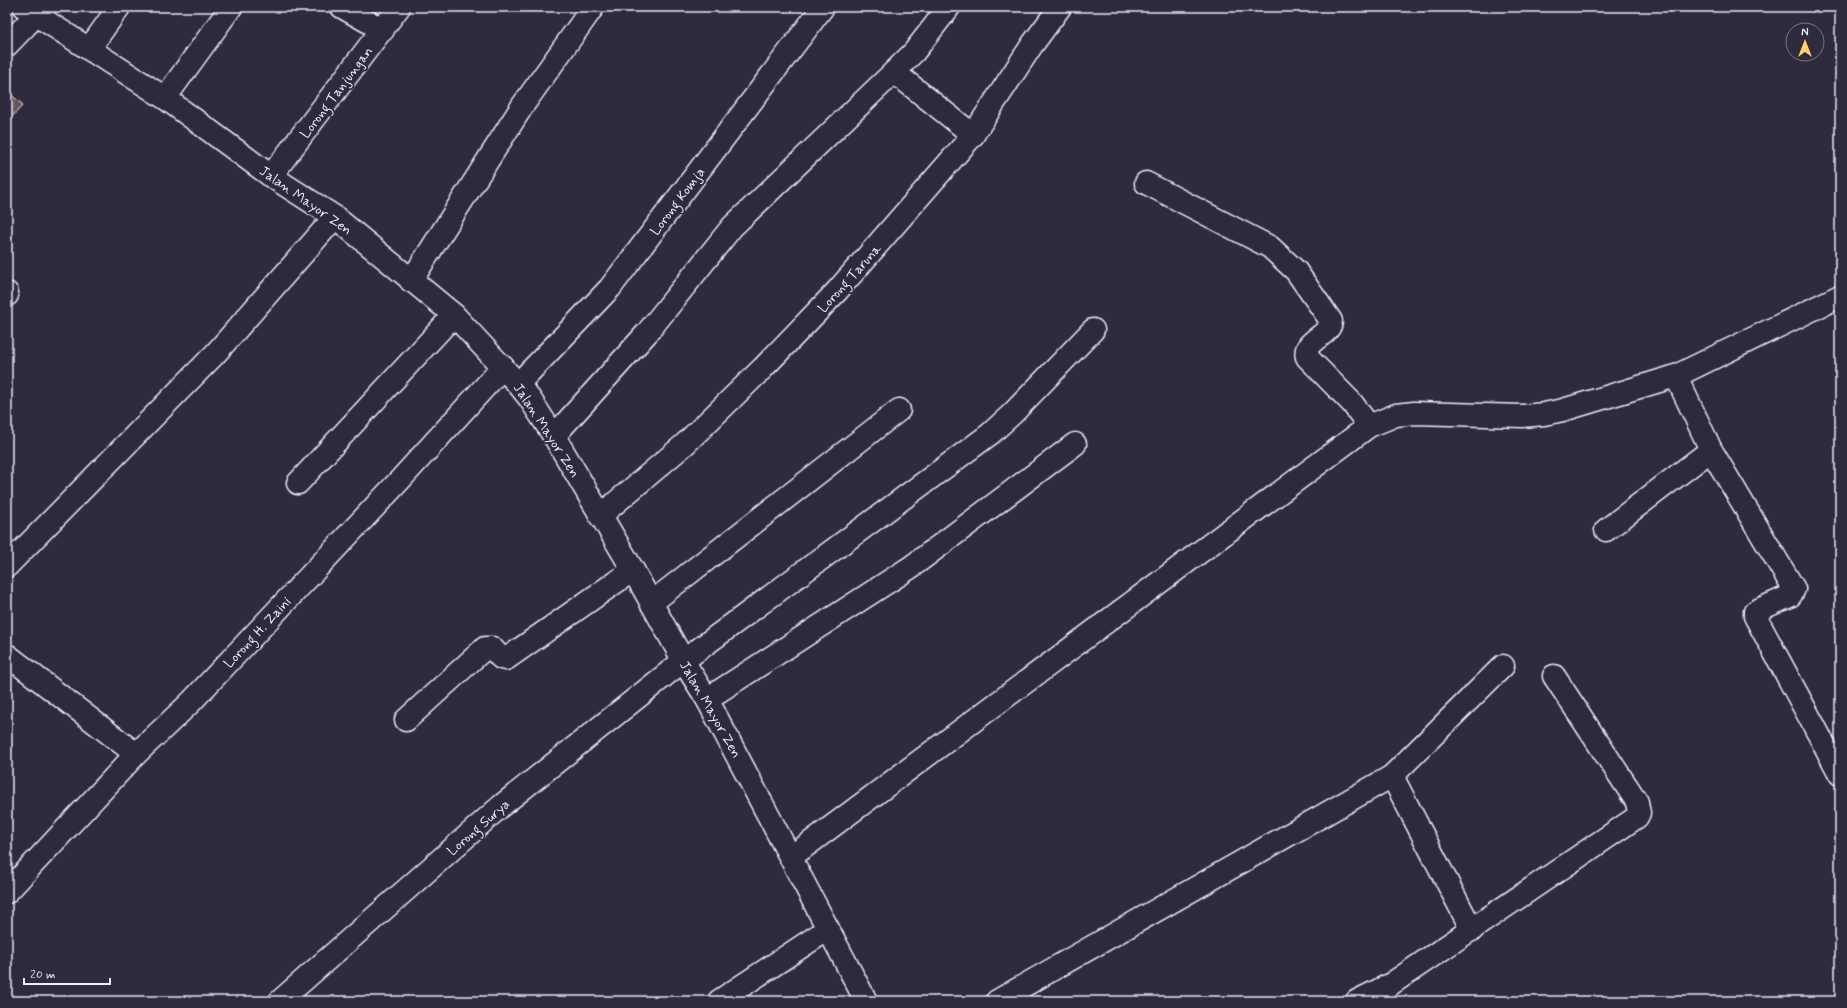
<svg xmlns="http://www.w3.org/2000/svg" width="1847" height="1008" font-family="Mynerve,sans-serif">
  <rect width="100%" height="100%" fill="#2f2a3d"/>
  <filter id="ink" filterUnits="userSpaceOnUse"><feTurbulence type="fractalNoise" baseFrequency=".025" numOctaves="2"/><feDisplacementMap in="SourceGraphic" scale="8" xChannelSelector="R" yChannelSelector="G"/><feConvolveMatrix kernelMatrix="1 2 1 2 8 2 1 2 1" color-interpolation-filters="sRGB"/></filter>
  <g filter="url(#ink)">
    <!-- building -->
    <polygon fill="#6b5659" stroke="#e8f1f8" points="7,91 23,105 7,122"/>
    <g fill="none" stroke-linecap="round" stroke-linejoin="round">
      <defs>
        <g id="street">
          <polyline points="342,7 383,30"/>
          <polyline points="7,45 36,15"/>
          <polyline points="89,49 119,7"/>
          <polyline points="894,72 973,135"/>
          <polyline points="165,98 231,7"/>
          <polyline points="271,176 399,7"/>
          <path d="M1146,183l124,64 26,24 35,50c0,15 -29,19 -24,36l45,46 17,23"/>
          <polyline points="411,281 523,105 593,7"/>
          <polyline points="7,293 7,295"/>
          <polyline points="1676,376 1711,450 1794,589 1790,596 1758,610 1755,612 1755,616 1840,774"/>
          <polyline points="518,384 610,288 823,7"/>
          <polyline points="554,436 647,333 732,227 894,72 914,52 949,7"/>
          <polyline points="298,483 454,315"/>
          <polyline points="600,516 685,444 763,368 837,291 973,135 1032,45 1060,7"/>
          <polyline points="1606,530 1711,450"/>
          <polyline points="7,566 215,354 335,217"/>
          <polyline points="651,603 899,410"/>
          <polyline points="7,655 136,754"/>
          <polyline points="707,699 911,567 1075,444"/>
          <polyline points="406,720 485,648 492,648 501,658 506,659 633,570"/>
          <polyline points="1392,776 1472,930"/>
          <polyline points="791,857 1369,426 1396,415 1414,413 1522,416 1544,414 1563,410 1676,376 1840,296"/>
          <polyline points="7,892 136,754 191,702 399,481 503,367"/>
          <polyline points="280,1001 501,806 683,661 990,434 1012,414 1093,330"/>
          <polyline points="719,1001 828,929"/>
          <polyline points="997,1001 1392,776 1503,666"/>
          <polyline points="1357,1001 1391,984 1637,817 1639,813 1637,802 1554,676"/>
        </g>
        <polyline id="secondary" points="24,7 165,98 271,176 335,217 454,315 518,384 530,399 554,436 633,570 687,667 707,699 866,1001"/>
      </defs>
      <!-- street casing -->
      <use href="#street" stroke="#e8f1f8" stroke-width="25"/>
      <!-- secondary casing -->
      <use href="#secondary" stroke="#e8f1f8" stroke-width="25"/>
      <!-- street -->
      <use href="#street" stroke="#2f2a3d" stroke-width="22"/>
      <!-- secondary -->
      <use href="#secondary" stroke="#2f2a3d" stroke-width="22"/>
    </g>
  </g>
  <g text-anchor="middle" stroke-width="3.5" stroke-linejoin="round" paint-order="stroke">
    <!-- street labels -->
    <g font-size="14" fill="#e8f1f8" stroke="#2f2a3d">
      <text transform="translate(336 92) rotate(-53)" y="5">Lorong Tanjungan</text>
      <text transform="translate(306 200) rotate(35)" y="5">Jalan Mayor Zen</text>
      <text transform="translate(677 201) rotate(-53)" y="5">Lorong Komja</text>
      <text transform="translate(849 278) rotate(-48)" y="5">Lorong Taruna</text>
      <text transform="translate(547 430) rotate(57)" y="5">Jalan Mayor Zen</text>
      <text transform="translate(257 632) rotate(-47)" y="5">Lorong H. Zaini</text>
      <text transform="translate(711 709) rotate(60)" y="5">Jalan Mayor Zen</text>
      <text transform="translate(478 827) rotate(-41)" y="5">Lorong Surya</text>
    </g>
  </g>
  <!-- margin -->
  <rect width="1847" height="1008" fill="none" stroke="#2f2a3d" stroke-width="24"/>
  <rect x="12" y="12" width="1823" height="984" fill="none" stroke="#e8f1f8" stroke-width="1.5" filter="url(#ink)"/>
  <!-- north arrow -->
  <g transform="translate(1805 42)"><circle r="19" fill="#2f2a3d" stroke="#797a88"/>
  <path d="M0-3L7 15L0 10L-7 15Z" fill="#ffd166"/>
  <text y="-6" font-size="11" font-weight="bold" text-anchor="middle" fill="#e8f1f8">N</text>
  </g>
  <!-- scale -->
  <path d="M24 978v6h86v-6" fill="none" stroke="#e8f1f8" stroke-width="2"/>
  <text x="30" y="978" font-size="12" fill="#e8f1f8" stroke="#2f2a3d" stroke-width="3" paint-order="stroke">20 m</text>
</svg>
